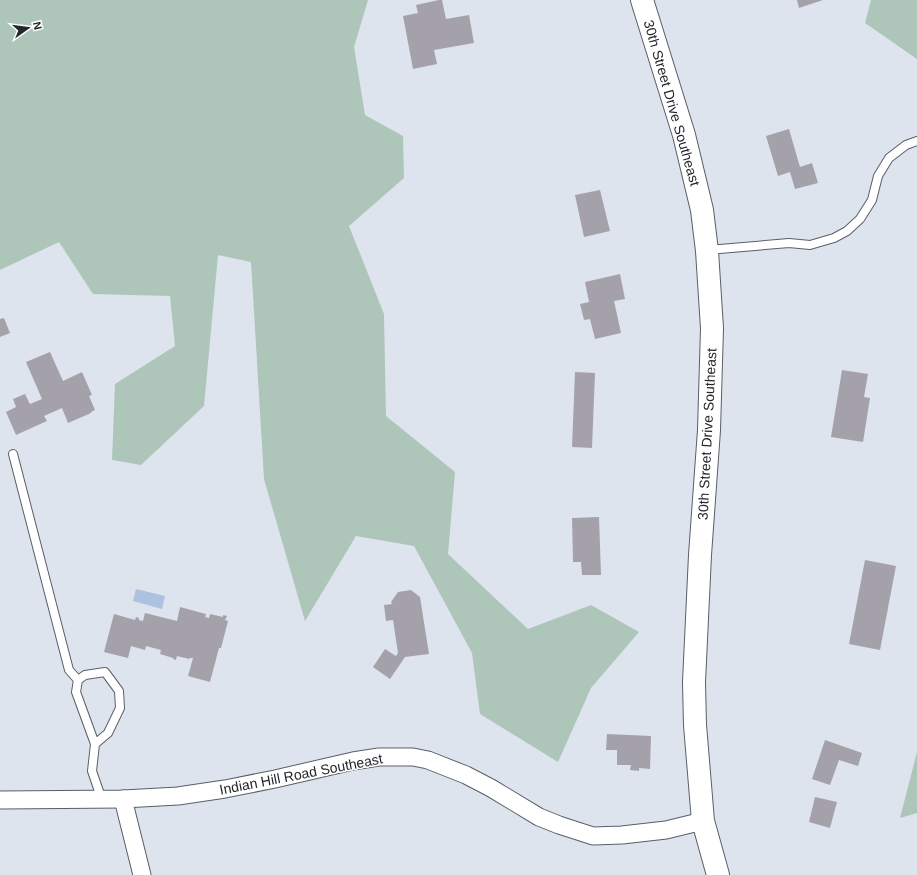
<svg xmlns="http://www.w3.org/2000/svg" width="917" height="875" font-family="Helvetica,sans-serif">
  <rect width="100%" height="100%" fill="#dde4ed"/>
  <!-- green -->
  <g fill="#aec6ba">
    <polygon points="0,0 368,0 354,47 365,115 403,136 404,178 349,226 384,314 386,416 455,472 448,554 528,629 591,605 639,632 591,688 558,762 480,714 472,653 414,546 356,536 305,621 264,479 251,262 218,255 204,406 141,465 112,460 115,384 175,346 170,296 93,294 59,242 0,270"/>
    <polygon points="871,0 917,0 917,59 865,23"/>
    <polygon points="917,752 917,813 900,818"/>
  </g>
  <!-- water -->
  <polygon fill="#adc1e1" points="136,589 165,596 162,609 133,601"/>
  <!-- building -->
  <g fill="#a5a1ab">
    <polygon points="439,0 442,0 446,19 469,15 474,43 434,50 437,64 413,69 403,16 418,13 416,5"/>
    <polygon points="797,0 823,0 799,8"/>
    <polygon points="789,129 800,167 812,163 818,183 795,189 790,172 778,176 766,136"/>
    <polygon points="600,190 610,231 584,237 575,195"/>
    <polygon points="620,274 625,299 614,301 621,333 595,339 590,319 584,320 580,304 589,302 585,282"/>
    <polygon points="4,318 10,333 0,337 0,319"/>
    <polygon points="50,352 63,381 82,372 92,395 89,396 95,410 91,412 91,413 68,423 62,408 44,416 47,421 16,435 6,412 16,407 13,399 25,394 30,404 42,399 26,362"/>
    <polygon points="842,370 868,374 864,397 870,398 863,442 831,437"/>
    <polygon points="575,372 595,373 592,448 572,447"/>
    <polygon points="599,517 601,575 582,575 581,562 573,562 572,518"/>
    <polygon points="865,560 896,566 880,650 849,644"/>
    <polygon points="411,590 420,597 429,654 405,657 390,679 373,667 385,649 396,656 398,653 393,620 386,621 384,605 392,604 391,602 398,592"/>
    <polygon points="180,607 206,614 205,617 209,618 210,614 223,617 223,615 227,616 225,620 228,621 221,648 219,648 210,682 188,676 193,658 190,658 189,659 177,656 176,660 173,659 173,658 160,654 161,650 146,646 145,650 131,646 128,658 104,652 114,614 135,620 136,617 139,618 139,620 143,621 145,613 177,621"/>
    <polygon points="607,734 651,736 650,769 639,768 639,771 630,770 631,765 617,765 617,750 606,750"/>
    <polygon points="825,740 862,753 858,766 839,760 830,785 812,779"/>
    <polygon points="815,797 837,802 830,828 809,822"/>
  </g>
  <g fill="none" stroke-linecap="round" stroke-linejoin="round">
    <defs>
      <g id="service">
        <polyline points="708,250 789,243 810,245 834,238 847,231 860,219 872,200 878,176 889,158 906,145 917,141"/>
        <polyline points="13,454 69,670 78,680"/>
        <polyline points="95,744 76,692 78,680 85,675 105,672 119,691 120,708 108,733 95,744 92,771 102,800"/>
      </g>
      <g id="minor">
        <polyline points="123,799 142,875"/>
        <polyline points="0,800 123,799 178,796 225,789 275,779 353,761 379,757 413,757 428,760 466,775 491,788 539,817 559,825 593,836 622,835 666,830 703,821"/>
      </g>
      <polyline id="secondary" points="642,0 684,135 702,210 707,251 712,328 709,430 700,555 694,682 695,725 703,821 718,875"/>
    </defs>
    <!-- service casing -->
    <use href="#service" stroke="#595f68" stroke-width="10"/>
    <!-- minor casing -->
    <use href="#minor" stroke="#595f68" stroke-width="19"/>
    <!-- secondary casing -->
    <use href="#secondary" stroke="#595f68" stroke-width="24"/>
    <!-- service -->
    <use href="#service" stroke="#fff" stroke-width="8"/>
    <!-- minor -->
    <use href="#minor" stroke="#fff" stroke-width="17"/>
    <!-- secondary -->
    <use href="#secondary" stroke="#fff" stroke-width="22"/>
  </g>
  <g text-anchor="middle" stroke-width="3" stroke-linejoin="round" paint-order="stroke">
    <!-- street labels -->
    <g font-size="14" fill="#23262a" stroke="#fff">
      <text transform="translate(672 103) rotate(74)" y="5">30th Street Drive Southeast</text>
      <text transform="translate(707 434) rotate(-87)" y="5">30th Street Drive Southeast</text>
      <text transform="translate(301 774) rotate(-11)" y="5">Indian Hill Road Southeast</text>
    </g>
  </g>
  <!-- north arrow -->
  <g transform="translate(28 28) rotate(76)" stroke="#ffffff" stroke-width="3" paint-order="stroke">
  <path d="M0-3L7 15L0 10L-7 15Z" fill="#23262a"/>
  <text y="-6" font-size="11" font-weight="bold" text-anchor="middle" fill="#23262a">N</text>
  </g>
</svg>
